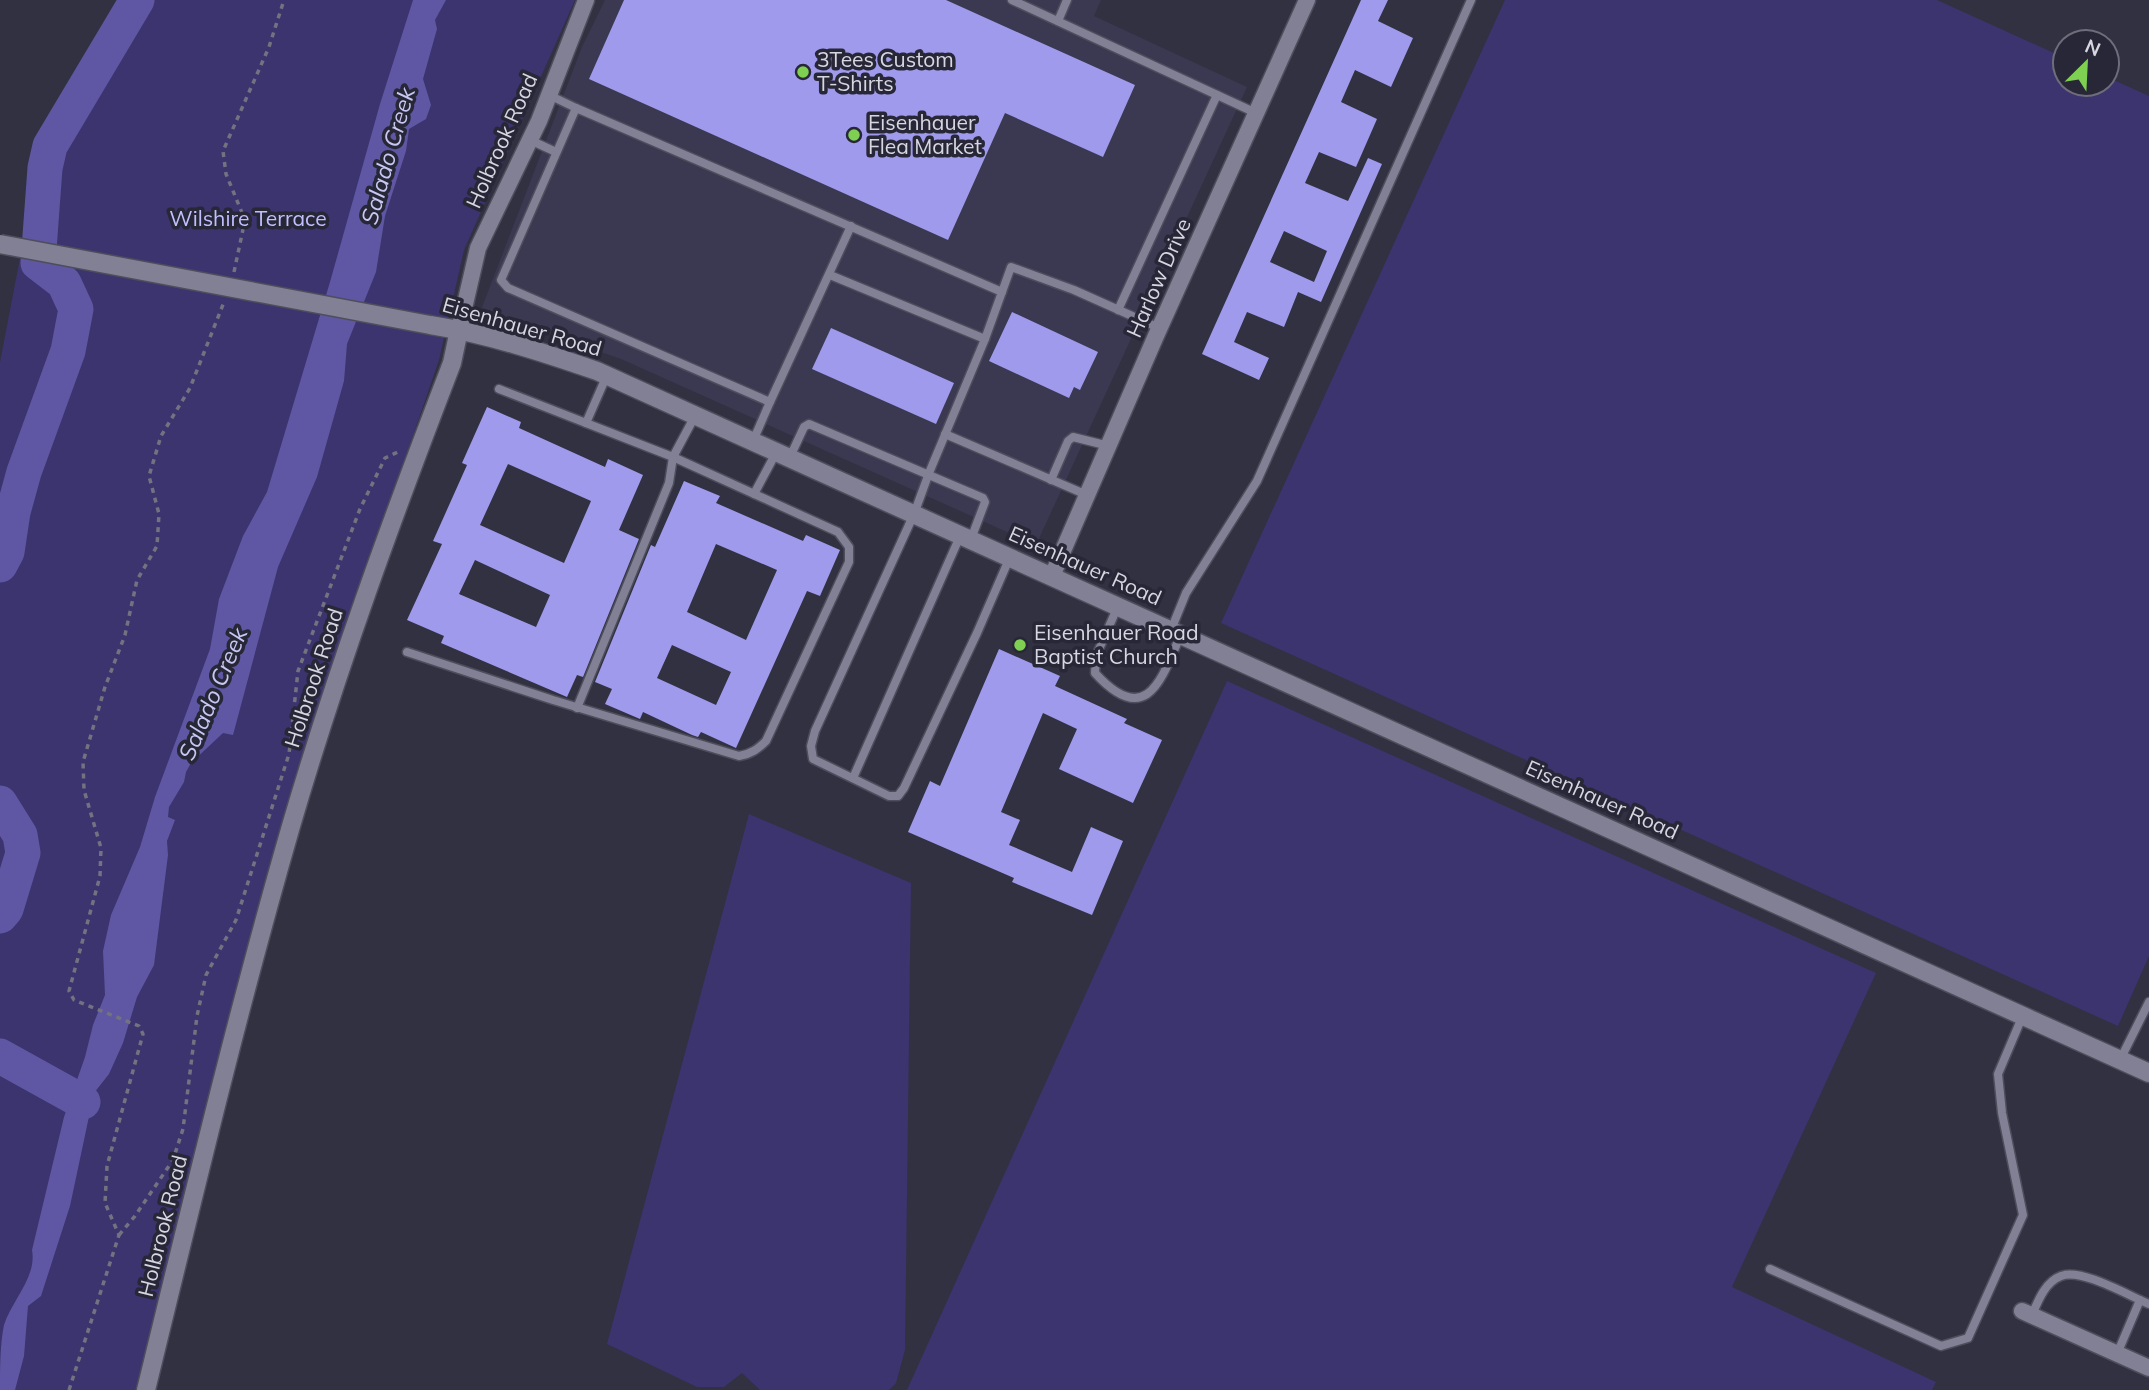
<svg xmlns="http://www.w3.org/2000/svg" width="2149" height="1390" font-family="Mulish,sans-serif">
  <rect width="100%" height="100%" fill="#313142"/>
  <!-- built -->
  <polygon fill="#3a3951" points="605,0 1101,0 1094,16 1247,87 1036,545 621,359 481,310 582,47"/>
  <!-- green -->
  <g fill="#3b346e">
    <polygon points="122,0 575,0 464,250 439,360 366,572 195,1159 136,1390 0,1390 0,362 44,134"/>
    <polygon points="1505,0 1937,0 2065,58 2065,84 2107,84 2107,77 2149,96 2149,956 2118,1026 1221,623"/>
    <polygon points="1227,681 1876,973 1732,1287 1936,1382 1932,1390 907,1390"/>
    <polygon points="749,814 911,883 905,1350 896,1383 889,1390 760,1390 742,1373 724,1387 697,1387 607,1344"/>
  </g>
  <!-- water -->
  <path fill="#5f57a3" d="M413,0h33l-11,20 2,9 -14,50 8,26 -5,14 -17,10 -3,22 -21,65 -9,56 -29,72 -3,37 -27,96 -39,90 -45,168 -10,-2 -32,30 -5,9 -2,10 -15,25 -1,10 7,3 -8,21 1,14 -14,110 -17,32 -14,46 -14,31 -15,19 -24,113 -29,90 -13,10 -4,50 -9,34h-15c0,-21 0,-46 4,-65 8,-25 33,-48 28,-75l32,-133 21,-60 8,-32 12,-30 -2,-44 8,-36 29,-68 15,-50 55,-148 9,-50 24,-63 24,-44 63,-210 50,-178z"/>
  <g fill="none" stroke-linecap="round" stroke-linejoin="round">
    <!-- stream -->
    <polyline stroke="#5f57a3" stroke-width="6" points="0,503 13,512"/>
    <!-- river -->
    <g stroke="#5f57a3" stroke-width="35">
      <polyline points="0,565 7,552 13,512 24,472 68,351 76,309 64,283 38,263 45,168 50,146 137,0"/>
      <polyline points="0,803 20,835 23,853 6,909 0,916"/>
      <polyline points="0,1056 83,1102"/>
    </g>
  </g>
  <!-- building -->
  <g fill="#9f9aec" fill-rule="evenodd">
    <polygon points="624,0 946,0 1135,85 1103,157 1005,113 948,240 589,79"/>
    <path d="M1361,0h27l-10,21 35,17 -22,49 -36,-17 -14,32 36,17 -21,48 -37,-15 -14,31 43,18 20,-43 14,6 -61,138 -23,-10 -14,35 -37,-15 -13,30 35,16 -10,22 -57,-26zM1284,231l43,20 -13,31 -44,-20z"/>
    <polygon points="1012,312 1098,352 1080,390 1074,387 1069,398 989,361"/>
    <polygon points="831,328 954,383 936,424 812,369"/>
    <path d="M487,407l34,15 -2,6 86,39 3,-8 35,16 -24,55 20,9 -56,138 -6,-2 -10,22 -126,-54 3,-7 -37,-16 35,-76 -9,-3 34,-76 -5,-2zM508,464l83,37 -27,62 -84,-38zM475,560l75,35 -14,32 -77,-33z"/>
    <path d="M684,481l36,15 -4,7 87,38 3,-6 34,15 -20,46 -13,-5 -71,157 -35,-16 -3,5 -6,-2 -49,-23 -3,7 -35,-15 7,-15 -17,-7 56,-137 4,2zM716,544l61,26 -31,70 -59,-28zM672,645l59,27 -15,33 -59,-27z"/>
    <polygon points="999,649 1060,676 1055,686 1127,719 1124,723 1162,740 1133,803 1059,769 1077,729 1043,713 1001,812 1020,820 1009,845 1072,872 1091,827 1123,841 1092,915 1012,882 1014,878 908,832 930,781 940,786"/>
  </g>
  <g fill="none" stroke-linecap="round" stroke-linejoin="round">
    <defs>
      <g id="lane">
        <polyline points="1012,0 1256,113"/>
        <polyline points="1058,21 1067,0"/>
        <polyline points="549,95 576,108"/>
        <polyline points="530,140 556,152"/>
        <polyline points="830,275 985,339 929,473 914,514 815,731 811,746 813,759 889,796 898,796 904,788 977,633 1010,557"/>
        <polyline points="1002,292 1011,267 1074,290 1159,328"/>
        <polyline points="1118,310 1217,95"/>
        <polyline points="770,402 851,226"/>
        <polyline points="586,423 607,375"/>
        <polyline points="945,434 1087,495"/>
        <polyline points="753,441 770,402 508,288 501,280 576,108 1002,292 985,339"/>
        <polyline points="790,457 804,427 809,424 983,498 985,502 971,539"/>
        <polyline points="1051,480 1068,441 1073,437 1109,446"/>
        <polyline points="754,494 777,451"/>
        <path d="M1118,606l-22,50 -1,17c52,57 67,5 86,-39"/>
        <polyline points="1171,630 1186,593 1257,481 1471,0"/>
        <path d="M407,652l146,48 186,56c12,-2 19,-7 27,-15l83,-179v-15l-11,-15 -165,-75 -174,-68"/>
        <polyline points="577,708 669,483 673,457 696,414"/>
        <polyline points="853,778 961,534"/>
        <polyline points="2120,1060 2149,1002"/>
        <polyline points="1770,1269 1941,1346 1968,1338 2023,1215 2002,1113 1998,1074 2023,1015"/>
        <path d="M2032,1315c6,-14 13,-33 29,-39 21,-8 68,20 88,28"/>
        <polyline points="2117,1354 2140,1300"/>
      </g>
      <g id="street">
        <polyline points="459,330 478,248 539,121 586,0"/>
        <polyline points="1052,576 1155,338 1307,0"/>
        <polyline points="2022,1311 2149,1368"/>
      </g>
      <g id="secondary">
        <path d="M430,325c57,9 112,27 167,46l1552,702"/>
        <path d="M146,1390c46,-188 91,-377 145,-564 46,-157 102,-310 161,-463l7,-33"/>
      </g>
    </defs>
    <!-- lane casing -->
    <use href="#lane" stroke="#4e4d5c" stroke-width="11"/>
    <!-- street casing -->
    <use href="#street" stroke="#4e4d5c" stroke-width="19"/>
    <!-- secondary casing -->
    <use href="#secondary" stroke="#4e4d5c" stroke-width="21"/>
    <!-- path -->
    <g stroke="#727281" stroke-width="3.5" stroke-dasharray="5 5" stroke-linecap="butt">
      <polyline points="234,272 245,220 226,174 223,151 269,47 284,0"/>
      <polyline points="119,1235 135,1216 173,1160 183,1129 197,1016 206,975 236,920 289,754 298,671 360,509 385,458 400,451"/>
      <polyline points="69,1390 119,1235 105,1203 107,1166 143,1034 139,1026 74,1000 69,991 100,876 101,848 84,790 83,762 105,687 125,635 137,580 157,546 159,514 149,476 161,436 190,388 224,302"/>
    </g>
    <!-- lane -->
    <use href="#lane" stroke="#818095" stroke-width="8"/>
    <!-- street -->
    <use href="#street" stroke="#818095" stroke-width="16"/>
    <!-- secondary -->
    <use href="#secondary" stroke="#818095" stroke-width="18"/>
    <defs>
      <polyline id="secondary-bridge" points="0,244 430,325"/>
    </defs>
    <!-- secondary-bridge casing -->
    <use href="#secondary-bridge" stroke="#4e4d5c" stroke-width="21" stroke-linecap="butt"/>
    <!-- secondary-bridge -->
    <use href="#secondary-bridge" stroke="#818095" stroke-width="18"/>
  </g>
  <!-- markers -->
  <g fill="#7fd052" stroke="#272737" stroke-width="2.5">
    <circle cx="803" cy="72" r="7"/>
    <circle cx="854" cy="135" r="7"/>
    <circle cx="1020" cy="645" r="7"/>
  </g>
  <g text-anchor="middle" stroke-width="7" stroke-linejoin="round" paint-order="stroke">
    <!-- poi labels -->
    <g font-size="21" fill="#d7d7e2" stroke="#272737" text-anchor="start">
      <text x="817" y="67">3Tees Custom<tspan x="817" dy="24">T-Shirts</tspan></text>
      <text x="868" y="130">Eisenhauer<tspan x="868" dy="24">Flea Market</tspan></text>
      <text x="1034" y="640">Eisenhauer Road<tspan x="1034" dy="24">Baptist Church</tspan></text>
    </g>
    <!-- street labels -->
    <g font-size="21" fill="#d7d7e2" stroke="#272737">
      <text transform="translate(502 141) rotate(-66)" y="7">Holbrook Road</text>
      <text transform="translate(1159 278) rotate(-66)" y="7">Harlow Drive</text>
      <text transform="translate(522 327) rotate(16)" y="7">Eisenhauer Road</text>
      <text transform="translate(1085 566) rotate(24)" y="7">Eisenhauer Road</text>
      <text transform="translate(314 678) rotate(-72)" y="7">Holbrook Road</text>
      <text transform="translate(1602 800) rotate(24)" y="7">Eisenhauer Road</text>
      <text transform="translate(163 1226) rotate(-76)" y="7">Holbrook Road</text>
    </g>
    <!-- park labels -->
    <g font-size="21" fill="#c1bffe" stroke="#272737">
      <text x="248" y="226">Wilshire Terrace</text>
    </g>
    <!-- water labels -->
    <g font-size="23" font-style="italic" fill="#c8c7f2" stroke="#272737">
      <text transform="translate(388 156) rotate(-74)" y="8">Salado Creek</text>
      <text transform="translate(213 694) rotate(-67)" y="8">Salado Creek</text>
    </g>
  </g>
  <!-- north arrow -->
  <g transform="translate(2086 63) rotate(24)"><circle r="33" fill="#272737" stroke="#6d6d7b" stroke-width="2"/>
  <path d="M0-5L12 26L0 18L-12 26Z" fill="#7fd052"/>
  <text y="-10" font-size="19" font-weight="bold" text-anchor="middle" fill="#d7d7e2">N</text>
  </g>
</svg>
